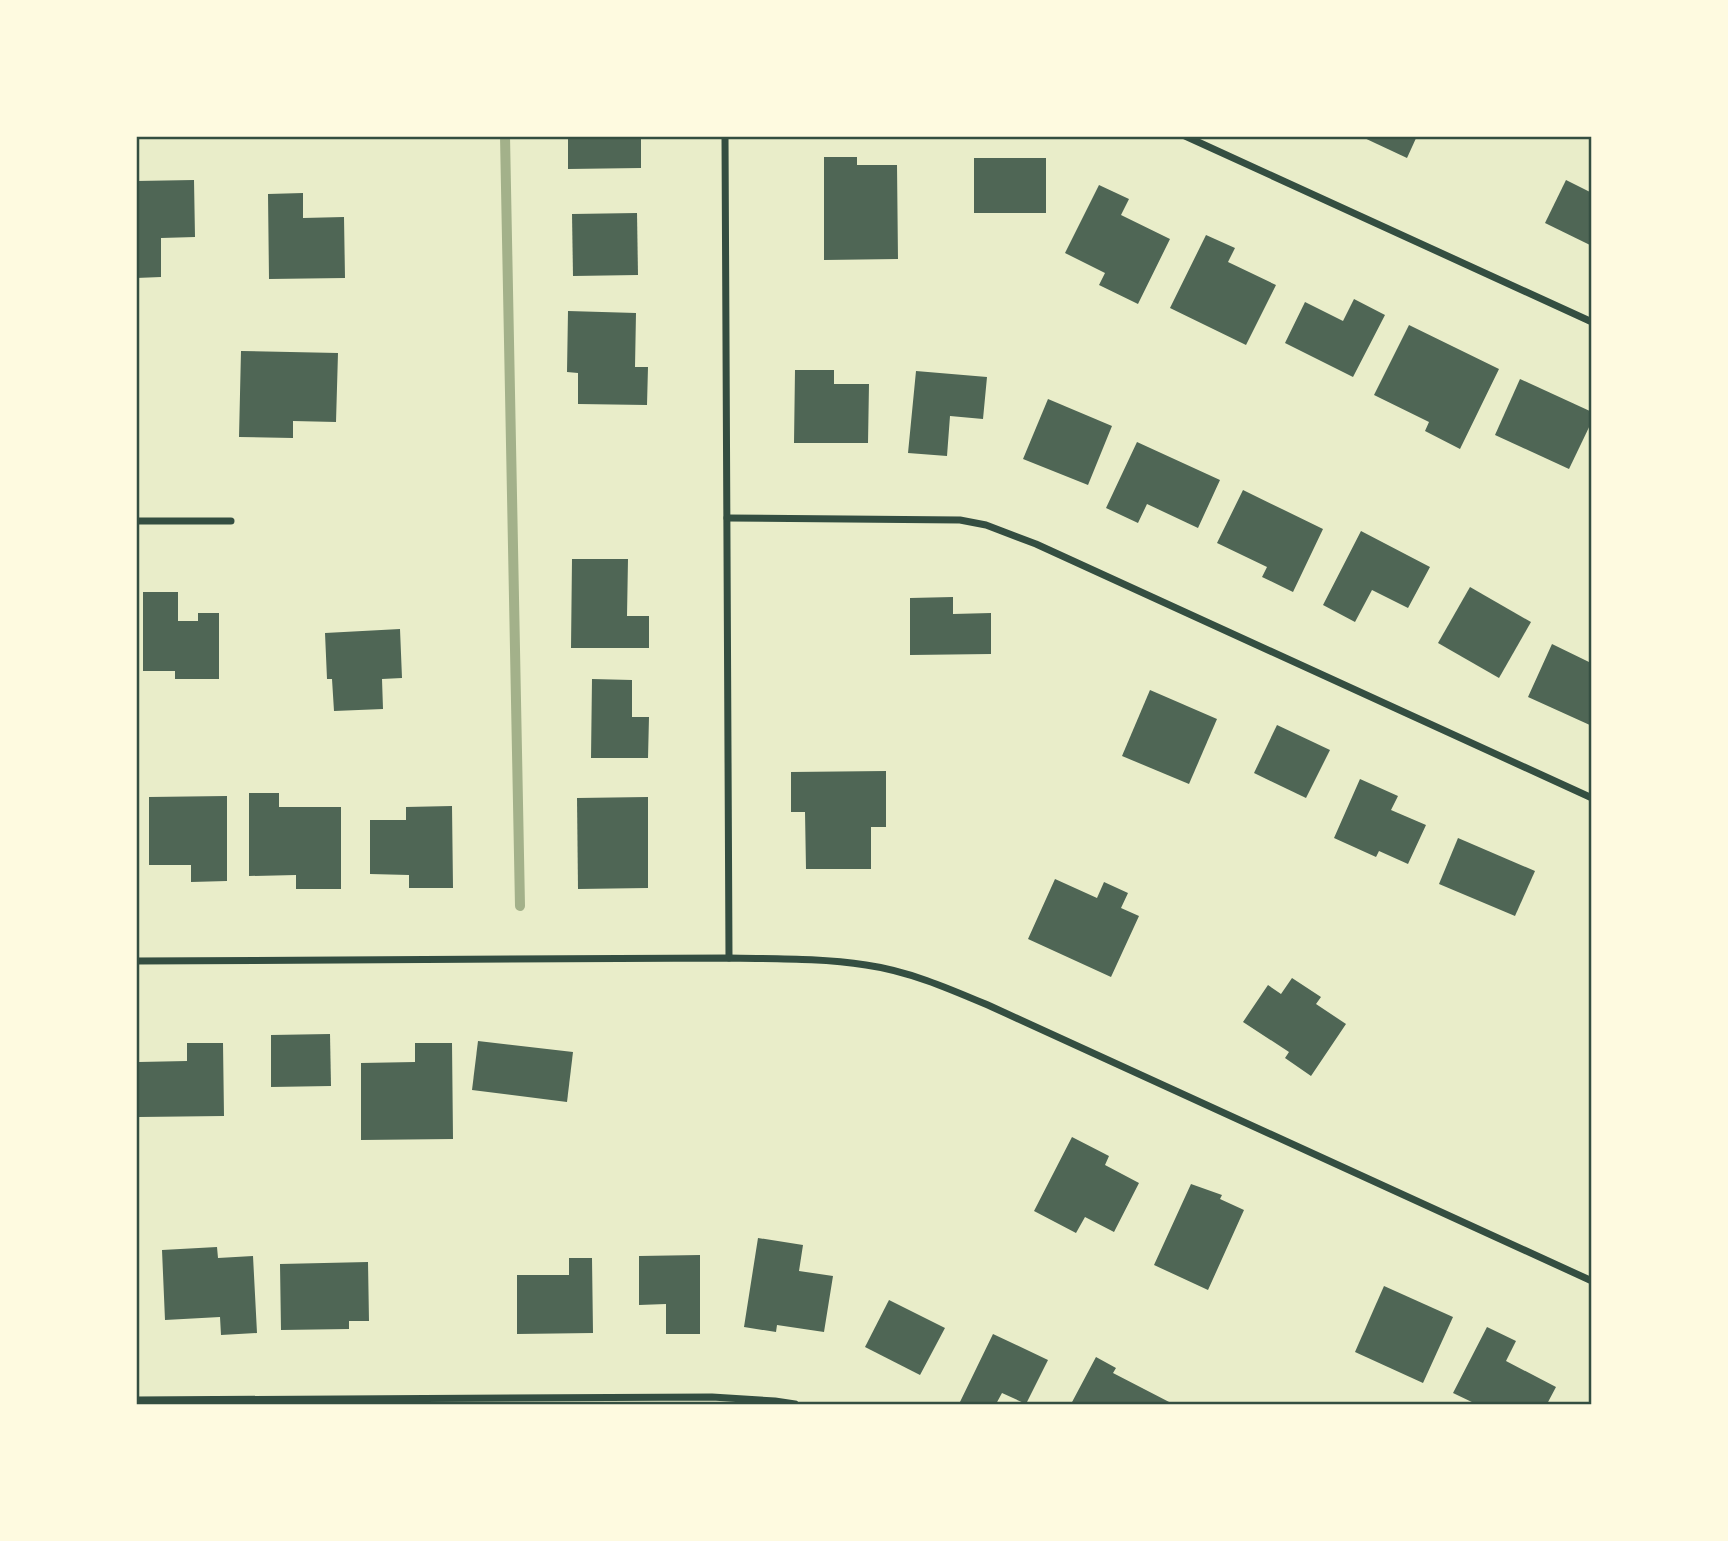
<svg xmlns="http://www.w3.org/2000/svg" width="1728" height="1541" font-family="Signika,sans-serif">
  <rect width="100%" height="100%" fill="#e9edc9"/>
  <g fill="none" stroke-linecap="round" stroke-linejoin="round">
    <!-- stream -->
    <polyline stroke="#a3b18a" stroke-width="10" points="505,136 520,906"/>
  </g>
  <!-- building -->
  <g fill="#4f6655">
    <polygon points="568,136 641,136 641,168 568,169"/>
    <polygon points="1360,136 1417,136 1407,158"/>
    <polygon points="824,157 857,157 857,165 897,165 898,259 824,260"/>
    <rect x="974" y="158" width="72" height="55"/>
    <polygon points="194,180 195,237 161,238 161,277 136,278 136,181"/>
    <polygon points="1566,180 1592,193 1592,246 1545,223"/>
    <polygon points="1099,185 1129,199 1121,215 1170,239 1138,304 1099,285 1105,273 1065,253"/>
    <polygon points="303,193 303,218 344,217 345,278 269,279 268,194"/>
    <polygon points="637,213 638,275 573,276 572,214"/>
    <polygon points="1206,235 1235,248 1228,262 1276,285 1246,345 1170,308"/>
    <polygon points="1354,299 1385,315 1353,377 1285,343 1305,302 1343,321"/>
    <polygon points="568,311 636,313 635,367 648,367 647,405 578,404 578,373 567,372"/>
    <polygon points="1409,325 1499,369 1460,449 1425,431 1429,422 1374,395"/>
    <polygon points="241,351 338,353 336,422 293,421 293,438 239,437"/>
    <polygon points="795,370 834,370 834,384 869,384 868,443 794,443"/>
    <polygon points="916,371 987,377 983,419 950,416 947,456 908,453"/>
    <polygon points="1520,379 1592,412 1592,421 1569,469 1495,435"/>
    <polygon points="1048,399 1112,426 1088,485 1023,459"/>
    <polygon points="1137,442 1220,480 1198,528 1147,504 1138,523 1106,508"/>
    <polygon points="1243,490 1323,529 1293,592 1262,577 1267,567 1217,543"/>
    <polygon points="1361,531 1430,567 1408,608 1372,590 1355,622 1323,605"/>
    <polygon points="572,559 628,559 627,616 649,616 649,648 571,648"/>
    <polygon points="1470,587 1531,622 1499,678 1438,643"/>
    <polygon points="143,592 178,592 178,621 198,621 198,613 219,613 219,679 175,679 175,671 143,671"/>
    <polygon points="953,597 953,614 991,613 991,654 910,655 910,598"/>
    <polygon points="400,629 402,678 382,679 383,709 334,711 332,679 327,679 325,633"/>
    <polygon points="1552,644 1589,662 1592,657 1592,726 1528,697"/>
    <polygon points="592,679 632,680 632,717 649,717 648,758 591,758"/>
    <polygon points="1150,690 1217,719 1189,784 1122,756"/>
    <polygon points="1277,725 1330,750 1306,798 1254,773"/>
    <polygon points="886,771 886,827 871,827 871,869 806,869 805,812 791,812 791,772"/>
    <polygon points="1360,779 1398,796 1391,810 1426,825 1408,864 1379,851 1376,857 1334,838"/>
    <polygon points="249,793 279,793 279,807 341,807 341,889 296,889 296,875 249,876"/>
    <polygon points="227,796 227,881 191,882 191,865 149,865 149,797"/>
    <polygon points="648,797 648,888 578,889 577,798"/>
    <polygon points="452,806 453,888 409,888 409,875 370,874 370,820 406,820 406,807"/>
    <polygon points="1458,838 1535,871 1515,916 1439,884"/>
    <polygon points="1055,879 1097,898 1104,882 1128,893 1121,908 1139,916 1111,977 1028,939"/>
    <polygon points="1292,978 1321,997 1316,1004 1346,1024 1311,1076 1285,1058 1289,1052 1243,1022 1268,985 1281,994"/>
    <polygon points="330,1034 331,1086 271,1087 271,1035"/>
    <polygon points="478,1041 573,1052 567,1102 472,1090"/>
    <polygon points="187,1043 223,1043 224,1116 139,1117 139,1062 187,1061"/>
    <polygon points="415,1043 452,1043 453,1139 361,1140 361,1063 415,1062"/>
    <polygon points="1072,1137 1109,1156 1105,1165 1139,1183 1114,1232 1085,1217 1076,1233 1034,1211"/>
    <polygon points="1191,1184 1222,1195 1220,1199 1244,1210 1208,1290 1154,1265"/>
    <polygon points="758,1238 803,1245 799,1271 833,1276 824,1332 777,1325 776,1332 744,1327"/>
    <polygon points="217,1247 218,1258 253,1256 257,1333 221,1335 220,1317 165,1320 162,1250"/>
    <polygon points="700,1255 700,1334 666,1334 666,1304 639,1305 639,1256"/>
    <polygon points="569,1258 592,1258 593,1333 517,1334 517,1275 569,1275"/>
    <polygon points="368,1262 369,1321 349,1321 349,1329 281,1330 280,1264"/>
    <polygon points="1384,1286 1453,1317 1423,1383 1355,1352"/>
    <polygon points="889,1300 945,1328 920,1375 865,1347"/>
    <polygon points="1487,1327 1516,1341 1506,1361 1556,1387 1547,1404 1476,1404 1453,1393"/>
    <polygon points="993,1334 1048,1360 1026,1404 1002,1393 996,1404 959,1404"/>
    <polygon points="1096,1357 1116,1368 1113,1373 1173,1404 1071,1404"/>
  </g>
  <g fill="none" stroke-linecap="round" stroke-linejoin="round">
    <!-- minor -->
    <g stroke="#344e41" stroke-width="7">
      <polyline points="725,136 729,958"/>
      <polyline points="1185,136 1592,322"/>
      <polyline points="727,518 960,520 986,525 1036,544 1592,798"/>
      <polyline points="136,521 231,521"/>
      <path d="M136,961l593,-3c46,1 92,0 137,7 43,6 84,24 124,41l602,275"/>
      <polyline points="136,1400 712,1397 775,1401 795,1404"/>
    </g>
  </g>
  <!-- border -->
  <rect width="1728" height="1541" fill="none" stroke="#fefae0" stroke-width="276"/>
  <rect x="138" y="138" width="1452" height="1265" fill="none" stroke="#344e41" stroke-width="2.5"/>
</svg>
